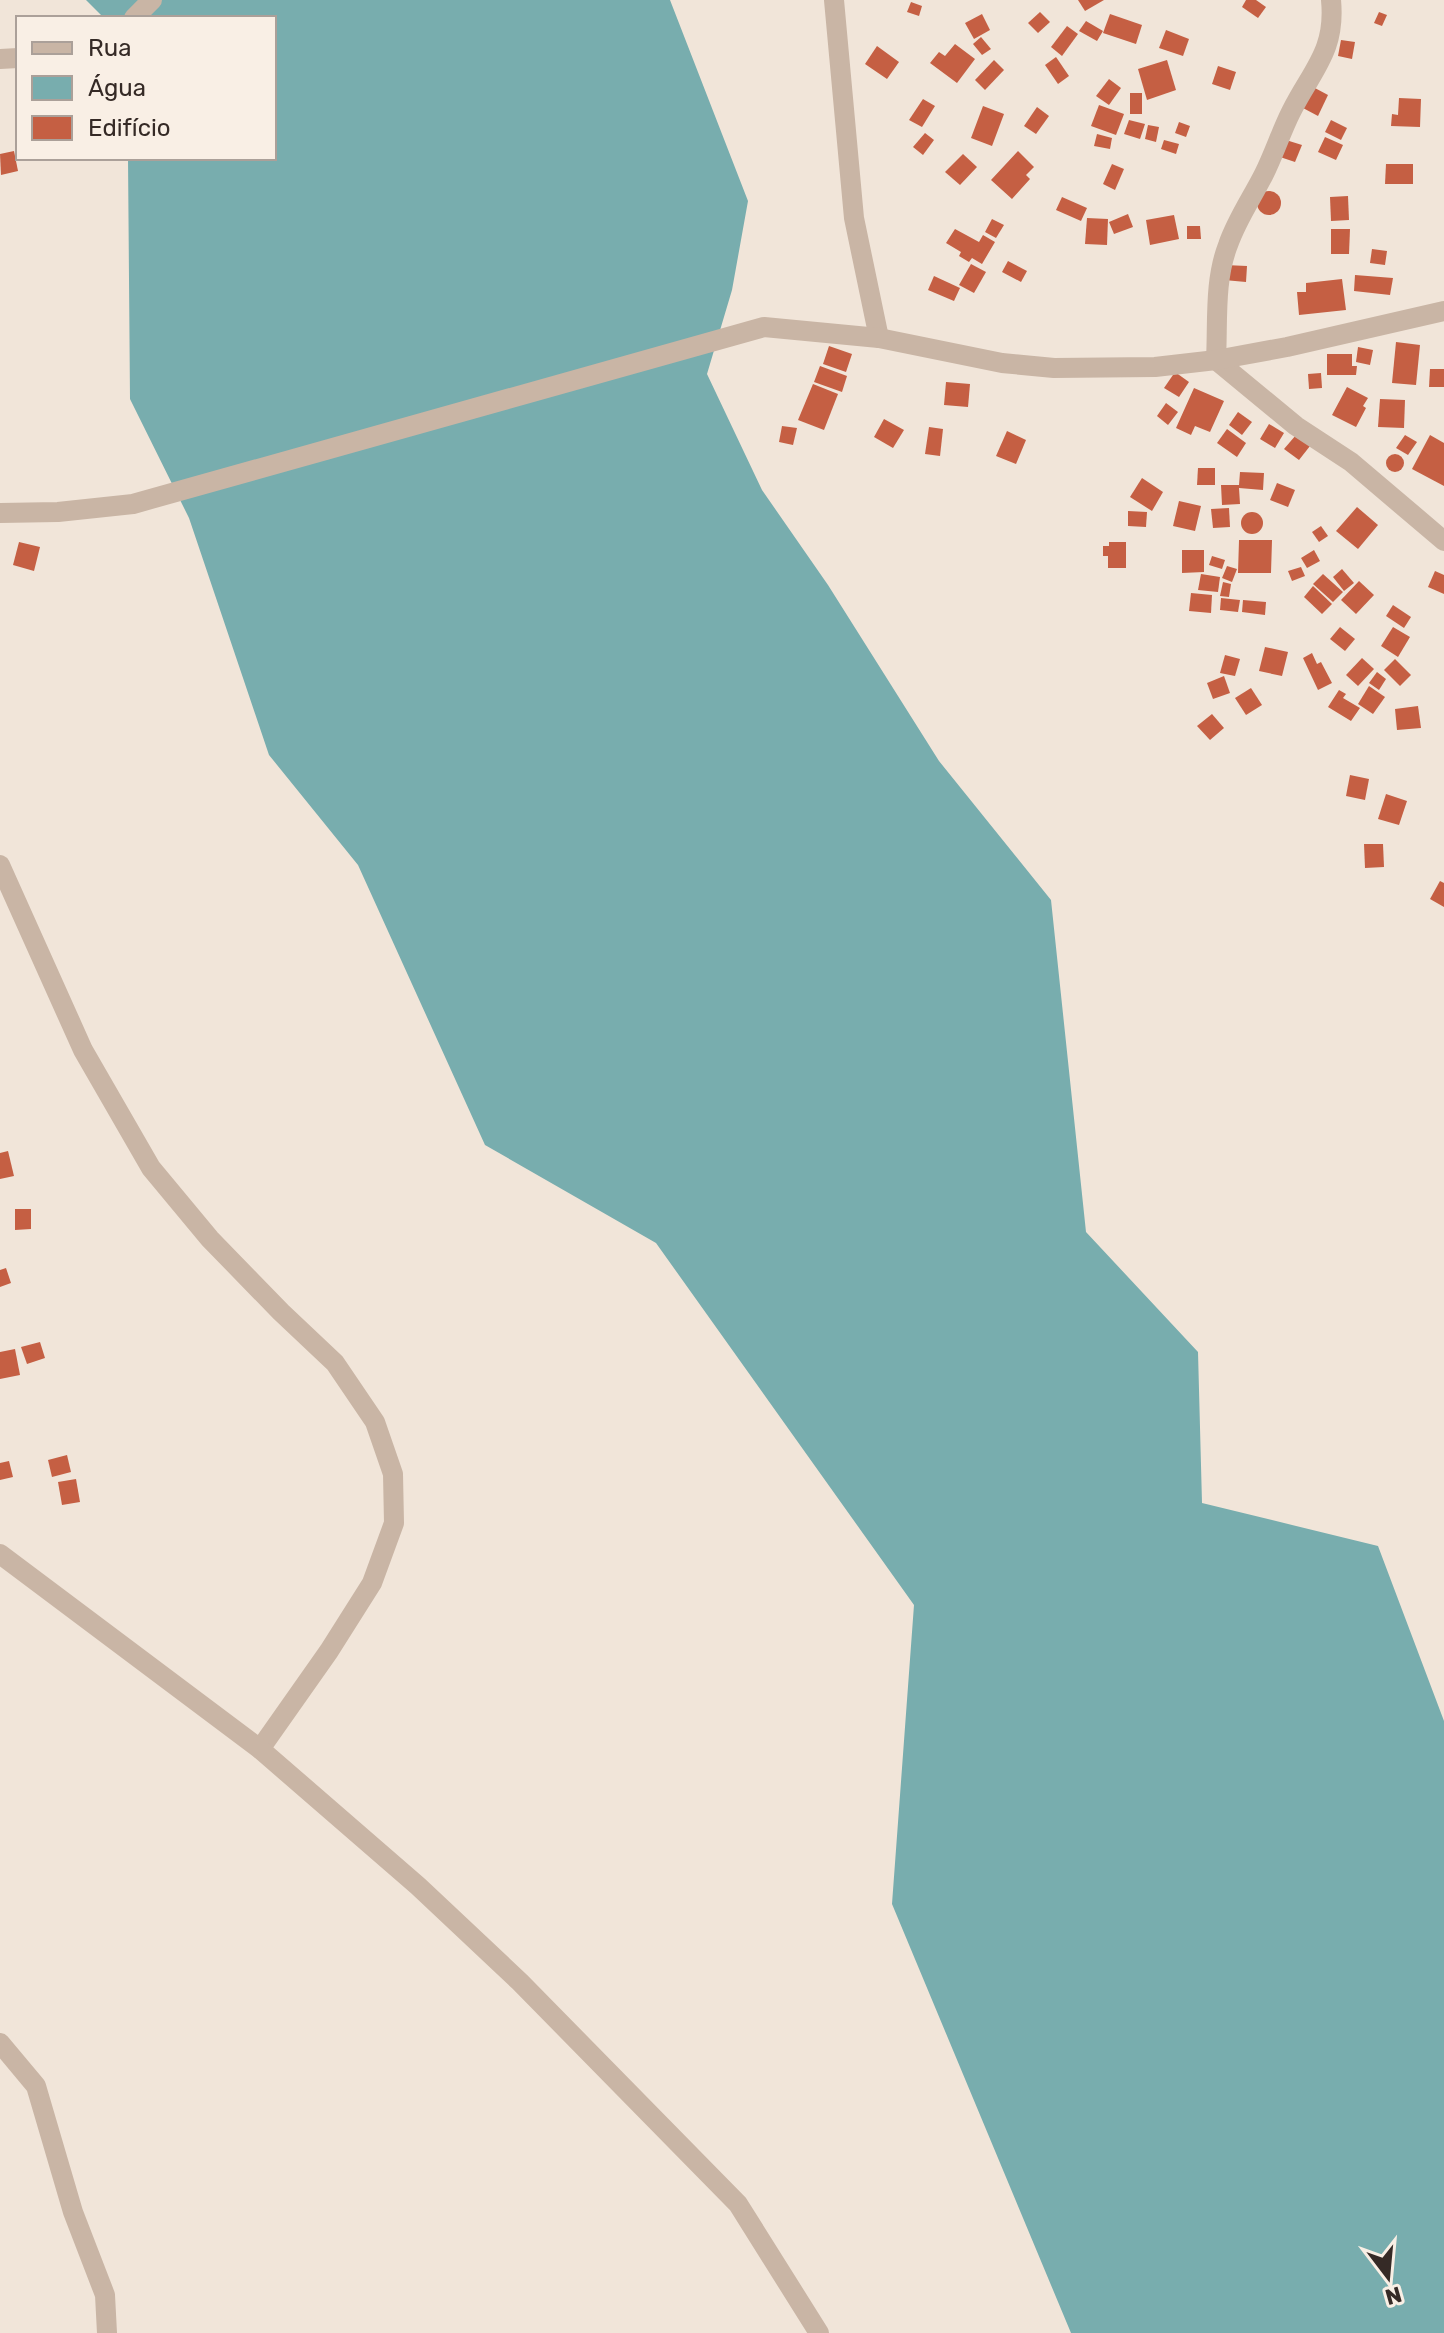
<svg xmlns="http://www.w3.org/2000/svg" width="1444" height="2333" font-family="Rubik,sans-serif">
  <rect width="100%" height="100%" fill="#f1e5d9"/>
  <!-- water -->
  <polygon fill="#78adae" points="86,0 670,0 748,201 732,290 707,374 762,490 828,585 939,761 1051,900 1086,1232 1198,1352 1202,1503 1378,1546 1444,1721 1444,2333 1071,2333 892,1904 914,1605 656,1243 485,1145 358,865 269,755 189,518 130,399 128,158 274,158 274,18 104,18"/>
  <!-- building -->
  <g fill="#c55f43">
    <polygon points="1078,0 1104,0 1085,11"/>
    <polygon points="1246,0 1256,0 1266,7 1258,18 1242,7"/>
    <polygon points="911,2 922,6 919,16 907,12"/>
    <polygon points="1040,12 1050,22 1038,33 1028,23"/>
    <polygon points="1379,12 1387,15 1382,26 1374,23"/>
    <polygon points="982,14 990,30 974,39 965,23"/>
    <polygon points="1110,14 1142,25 1136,44 1103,33"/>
    <polygon points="1086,21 1103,31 1097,41 1079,31"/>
    <polygon points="1067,26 1078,34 1062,56 1051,47"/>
    <polygon points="1166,30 1189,39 1183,56 1159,48"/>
    <polygon points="981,37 991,49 982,55 973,44"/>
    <polygon points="1341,40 1355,42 1352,59 1338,56"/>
    <polygon points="955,44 975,59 957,83 930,63 939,52 945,56"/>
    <polygon points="877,46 899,62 887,79 865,64"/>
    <polygon points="1056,57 1069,76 1058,84 1045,65"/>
    <polygon points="994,60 1004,70 985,90 975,80"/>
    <polygon points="1167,60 1176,90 1147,100 1138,69"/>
    <polygon points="1218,66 1236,72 1230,90 1212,84"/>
    <polygon points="1109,79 1121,88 1109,105 1096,96"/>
    <polygon points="1313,87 1328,95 1318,116 1303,108"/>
    <rect x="1130" y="93" width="12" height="21"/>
    <polygon points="1399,98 1421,99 1420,127 1391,126 1392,114 1398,115"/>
    <polygon points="923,99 935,106 922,127 909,120"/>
    <polygon points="1099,105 1124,114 1116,135 1091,126"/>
    <polygon points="983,106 1004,114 992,146 971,138"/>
    <polygon points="1037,107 1049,116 1036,134 1024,126"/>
    <polygon points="1129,120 1145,124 1140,139 1124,134"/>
    <polygon points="1331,120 1347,128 1341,140 1325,132"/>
    <polygon points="1179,122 1190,126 1186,137 1175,133"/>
    <polygon points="1148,125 1159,127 1156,142 1145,139"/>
    <polygon points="925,133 934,140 923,155 913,147"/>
    <polygon points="1097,134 1112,138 1110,149 1094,146"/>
    <polygon points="1325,137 1343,145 1336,160 1318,152"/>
    <polygon points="1164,140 1179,144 1176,154 1161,149"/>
    <polygon points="1286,140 1302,145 1295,162 1280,157"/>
    <polygon points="14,151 18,171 1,175 0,154"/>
    <polygon points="1018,151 1034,167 1026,175 1030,179 1012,199 991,180"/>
    <polygon points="963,154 977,167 960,185 945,172"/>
    <polygon points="1112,164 1124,169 1115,190 1103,184"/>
    <polygon points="1386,164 1413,164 1413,184 1385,184"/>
    <circle cx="1269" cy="203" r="12"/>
    <polygon points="1348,196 1349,220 1331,221 1330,197"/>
    <polygon points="1062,197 1087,208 1081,221 1056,210"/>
    <polygon points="1128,214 1133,227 1114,234 1109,222"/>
    <polygon points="1174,215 1179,239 1150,245 1146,220"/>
    <polygon points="1087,218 1108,219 1107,245 1085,244"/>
    <polygon points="992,219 1004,225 996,238 985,232"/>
    <polygon points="1187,226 1200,226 1201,239 1187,239"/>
    <polygon points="955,229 979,242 983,235 995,242 982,264 972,258 969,262 959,256 961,252 946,243"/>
    <polygon points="1331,229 1350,229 1349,254 1331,254"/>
    <polygon points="1372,249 1387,251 1385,265 1370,263"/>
    <polygon points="1008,261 1027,271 1021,282 1002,272"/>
    <polygon points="971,264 986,272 974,293 959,285"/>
    <polygon points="1225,265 1247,266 1246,282 1224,280"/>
    <polygon points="1355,275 1393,278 1390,295 1354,291"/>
    <polygon points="934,276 960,288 954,301 928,290"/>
    <polygon points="1342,279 1346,310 1299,315 1297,292 1306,292 1306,283"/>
    <polygon points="1396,342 1420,345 1416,385 1392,383"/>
    <polygon points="829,346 852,354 846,372 823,364"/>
    <polygon points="1358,347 1373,350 1370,365 1356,362"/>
    <polygon points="1327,354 1352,354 1352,366 1357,366 1356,375 1327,375"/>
    <polygon points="820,366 847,376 842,392 814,382"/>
    <polygon points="1430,369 1444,369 1444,387 1429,387"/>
    <polygon points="1175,372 1189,382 1179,397 1164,388"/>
    <polygon points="1321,373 1322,388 1309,389 1308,374"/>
    <polygon points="946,382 970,384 968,407 944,405"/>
    <polygon points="813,384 838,394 824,430 798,420"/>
    <polygon points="1347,387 1368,398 1363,406 1366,408 1356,427 1332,415"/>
    <polygon points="1194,388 1224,401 1210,432 1195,426 1191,435 1176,428"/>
    <polygon points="1380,399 1405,400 1404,428 1378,427"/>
    <polygon points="1166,403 1178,412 1168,425 1157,416"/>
    <polygon points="1238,412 1252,422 1242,435 1229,425"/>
    <polygon points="884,419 904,430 893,448 874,437"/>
    <polygon points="1269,424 1284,433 1275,448 1260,439"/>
    <polygon points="782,426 797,428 793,445 779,442"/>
    <polygon points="929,427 943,429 940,456 925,454"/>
    <polygon points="1227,429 1246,443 1237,457 1217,443"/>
    <polygon points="1007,431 1026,440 1016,464 996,456"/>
    <polygon points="1296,435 1310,446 1299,460 1284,449"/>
    <polygon points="1405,435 1417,442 1408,455 1396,448"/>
    <polygon points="1430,435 1444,443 1444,486 1412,469"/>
    <circle cx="1395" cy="463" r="9"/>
    <polygon points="1198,468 1215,468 1215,485 1197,485"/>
    <polygon points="1240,472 1264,473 1263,490 1239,488 1240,504 1222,505 1221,485 1239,485"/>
    <polygon points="1142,478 1163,492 1152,511 1130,497"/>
    <polygon points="1277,483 1295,490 1288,507 1270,500"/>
    <polygon points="1179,501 1201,506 1195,531 1173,526"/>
    <polygon points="1357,507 1378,525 1358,549 1336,531"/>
    <polygon points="1229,508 1230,527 1213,528 1211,509"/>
    <polygon points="1128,511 1147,512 1146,527 1128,526"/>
    <circle cx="1252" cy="523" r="11"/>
    <polygon points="1321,526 1328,536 1319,542 1312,532"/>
    <polygon points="1239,540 1272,540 1271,573 1238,573"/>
    <polygon points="19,542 40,547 34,571 13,565"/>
    <polygon points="1109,542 1126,542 1126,568 1108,568 1108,556 1103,556 1103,546 1109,546"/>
    <polygon points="1182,550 1204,550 1204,572 1182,573"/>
    <polygon points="1314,550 1320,561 1307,568 1301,558"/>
    <polygon points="1212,556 1225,560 1222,569 1209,565"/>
    <polygon points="1227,566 1237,569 1232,582 1222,578"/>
    <polygon points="1301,567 1305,576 1292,581 1288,571"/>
    <polygon points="1342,569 1354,583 1344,591 1333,577"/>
    <polygon points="1435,571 1444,575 1444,594 1428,587"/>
    <polygon points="1201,574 1220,577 1218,592 1198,590"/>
    <polygon points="1323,574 1343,592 1333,602 1313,584"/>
    <polygon points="1359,581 1374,595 1356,614 1341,600"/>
    <polygon points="1223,582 1231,584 1229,597 1220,596"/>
    <polygon points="1313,586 1332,604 1322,614 1304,597"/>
    <polygon points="1191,593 1212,595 1211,613 1189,611"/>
    <polygon points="1221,598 1240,600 1238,612 1220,610"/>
    <polygon points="1243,600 1266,602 1265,615 1242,612"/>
    <polygon points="1393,605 1411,617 1404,628 1386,616"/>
    <polygon points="1340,627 1355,639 1345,651 1330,639"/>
    <polygon points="1393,627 1410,637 1398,657 1381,646"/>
    <polygon points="1265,647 1288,652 1282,676 1259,671"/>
    <polygon points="1312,653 1317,664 1321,662 1332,683 1318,690 1303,658"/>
    <polygon points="1225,655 1240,659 1235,676 1220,673"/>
    <polygon points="1362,658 1374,669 1358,686 1346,675"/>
    <polygon points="1395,659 1411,675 1400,686 1384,670"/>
    <polygon points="1377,672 1386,679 1379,690 1369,683"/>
    <polygon points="1224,676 1230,693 1213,699 1207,683"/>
    <polygon points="1369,686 1385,697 1373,714 1358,704"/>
    <polygon points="1251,688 1262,705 1246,715 1235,698"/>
    <polygon points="1339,690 1346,694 1343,698 1360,708 1351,721 1328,707"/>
    <polygon points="1418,706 1421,728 1397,730 1395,709"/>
    <polygon points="1212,714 1224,728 1210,740 1197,726"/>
    <polygon points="1350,775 1369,779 1365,800 1346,796"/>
    <polygon points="1386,794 1407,801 1399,825 1378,819"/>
    <polygon points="1364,844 1383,844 1384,867 1365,868"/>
    <polygon points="1440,881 1444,883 1444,907 1430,899"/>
    <polygon points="8,1151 14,1176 0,1179 0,1153"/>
    <polygon points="15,1209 31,1209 31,1229 15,1230"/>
    <polygon points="6,1268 11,1283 0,1287 0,1270"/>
    <polygon points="40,1342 45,1358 27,1364 21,1347"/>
    <polygon points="15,1349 20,1375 0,1379 0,1352"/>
    <polygon points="67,1455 71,1472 52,1477 48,1460"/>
    <polygon points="9,1461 13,1477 0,1480 0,1463"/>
    <polygon points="76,1479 80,1502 62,1505 58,1482"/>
  </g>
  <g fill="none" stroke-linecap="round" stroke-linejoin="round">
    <!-- minor -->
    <g stroke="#c9b5a5" stroke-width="20">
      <polyline points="834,0 854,218 879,338"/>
      <path d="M1331,0c5,51 -19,70 -40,112 -10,20 -17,42 -27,62 -12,24 -27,45 -36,71 -14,36 -10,77 -12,115l80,66 55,36 93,79"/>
      <polyline points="134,18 152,0"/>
      <polyline points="0,59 18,58"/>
      <polyline points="0,513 58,512 133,504 764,327 879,338 1002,363 1054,368 1155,367 1216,360 1287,347 1444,311"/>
      <polyline points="0,865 83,1050 151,1168 210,1239 281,1312 335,1363 375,1422 393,1474 394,1523 372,1583 329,1651 260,1749"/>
      <polyline points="0,1554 260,1749 418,1886 520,1982 738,2204 819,2333"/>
      <polyline points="0,2043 36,2086 73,2212 105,2295 107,2333"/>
    </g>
  </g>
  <!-- legend -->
  <rect x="16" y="16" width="260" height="144" fill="#f9efe5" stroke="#aba099" stroke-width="2"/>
  <rect x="32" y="42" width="40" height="12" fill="#c9b5a5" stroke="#aba099" stroke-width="2"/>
  <text x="88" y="56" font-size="24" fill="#352a26">Rua</text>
  <rect x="32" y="76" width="40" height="24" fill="#78adae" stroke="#aba099" stroke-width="2"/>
  <text x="88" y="96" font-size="24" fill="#352a26">Água</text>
  <rect x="32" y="116" width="40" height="24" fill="#c55f43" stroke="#aba099" stroke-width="2"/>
  <text x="88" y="136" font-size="24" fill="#352a26">Edifício</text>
  <!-- north arrow -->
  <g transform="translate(1388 2277) rotate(164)" stroke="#f9efe5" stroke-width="6" paint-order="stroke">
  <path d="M0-6L14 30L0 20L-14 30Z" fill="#352a26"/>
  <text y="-12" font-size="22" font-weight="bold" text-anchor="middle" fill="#352a26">N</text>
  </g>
</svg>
